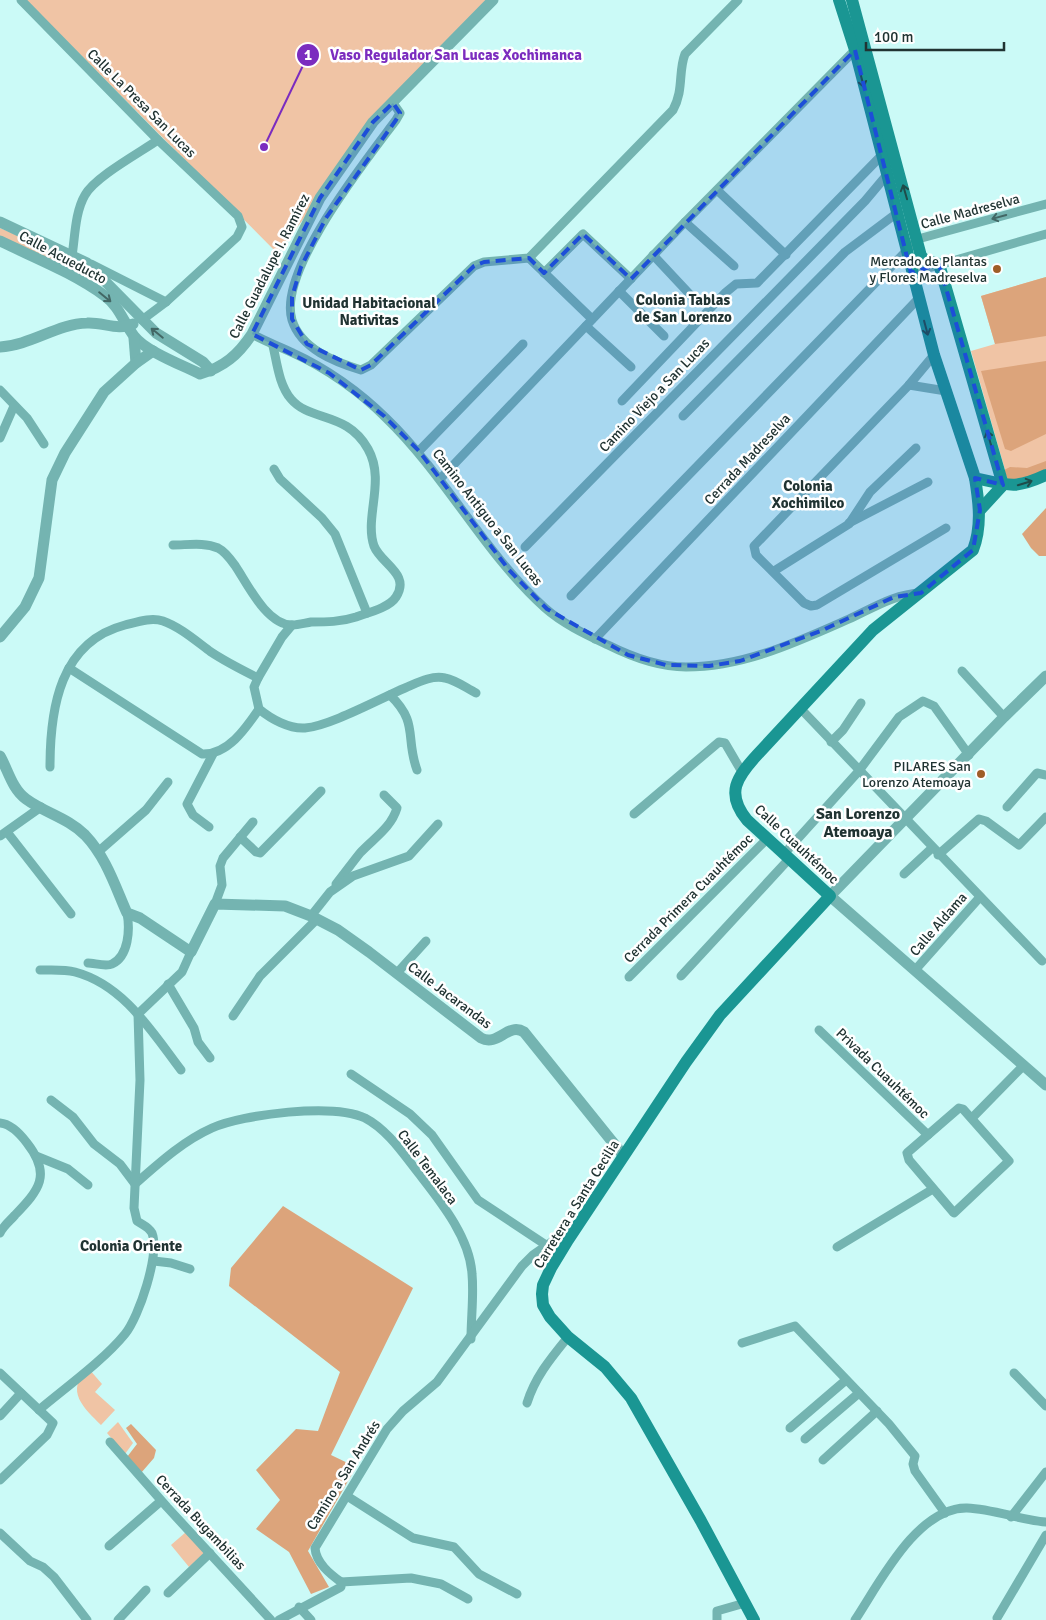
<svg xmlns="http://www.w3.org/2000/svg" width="1046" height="1620" font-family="Signika,sans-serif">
  <rect width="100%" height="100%" fill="#cbfaf7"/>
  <!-- green -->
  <g fill="#f0c4a5">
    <polygon points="26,0 486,0 374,122 320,198 277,253"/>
    <polygon points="0,228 72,259 67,272 0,239"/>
    <polygon points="1046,277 1046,467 1017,480 1005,470 971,351 995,344 981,296"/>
    <path d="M89,1369l13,15 -7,8 20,18 -14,15c-16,-16 -38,-35 -12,-56z"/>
    <polygon points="118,1422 133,1443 125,1454 107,1433"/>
    <polygon points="186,1532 205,1553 189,1567 171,1545"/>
  </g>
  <!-- forest -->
  <g fill="#dca47b">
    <polygon points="1046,277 1046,336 995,344 981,296"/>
    <polygon points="1046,361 1046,434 1011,451 1005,449 981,371"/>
    <polygon points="1046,461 1046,469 1034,476 1008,480 1004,470 1010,467 1027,468"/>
    <polygon points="1046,508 1046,556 1039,556 1031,548 1022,534"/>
    <polygon points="283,1206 413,1288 331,1455 356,1467 308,1551 329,1587 311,1594 289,1552 256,1529 280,1500 256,1470 296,1429 318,1431 340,1372 229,1286 231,1268"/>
    <polygon points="131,1424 156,1450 154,1458 141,1473 127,1457 137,1444 126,1428"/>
  </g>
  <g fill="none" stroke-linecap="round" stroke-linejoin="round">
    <!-- minor -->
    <g stroke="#74b4b1" stroke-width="9">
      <polyline points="21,0 158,140 238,216 242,227 237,237 166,302 142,320"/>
      <path d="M393,103l7,10 -4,7c-29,39 -119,151 -104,200 9,29 43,42 69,50l10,-5 103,-99 10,-4 45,-4 144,-148c11,-20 5,-38 12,-56l53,-54"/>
      <polyline points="717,190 786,255"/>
      <polyline points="685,222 734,266"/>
      <polyline points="653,255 697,302"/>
      <path d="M72,256c3,-19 3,-44 13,-61 10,-18 54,-42 73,-55"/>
      <polyline points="529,258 592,319"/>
      <polyline points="91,264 166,302"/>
      <polyline points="544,273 583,234 631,279"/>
      <polyline points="911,273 1046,234"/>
      <polyline points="619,291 664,336"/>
      <polyline points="586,326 631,367"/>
      <path d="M252,334c14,8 27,12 41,19 33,15 67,39 93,65 60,58 98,135 159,190 18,16 42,27 63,37 24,12 51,22 78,22 58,0 111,-25 163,-48 24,-11 45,-25 72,-26"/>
      <polyline points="934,355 909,385 754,546 756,555 804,603 811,606 817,605 946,528"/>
      <polyline points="909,385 946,391"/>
      <polyline points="0,390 27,418 44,444"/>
      <polyline points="622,401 725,293 736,284 757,283 881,156"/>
      <polyline points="683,416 845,252 897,213"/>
      <polyline points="0,438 14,406"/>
      <polyline points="419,451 523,344"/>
      <polyline points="274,469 280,479 322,518 335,534 367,613"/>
      <polyline points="440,479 685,222 855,50"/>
      <polyline points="849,523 928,482"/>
      <path d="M173,545c15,0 31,-3 45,3 8,4 13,12 18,19 12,18 31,58 56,58 6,0 13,-2 19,-3 15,0 30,0 45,-5 11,-4 33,-9 40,-20 15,-23 -15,-33 -22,-51 -10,-29 12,-65 -6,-97 -21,-38 -58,-27 -77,-50 -12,-14 -14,-36 -18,-53"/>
      <polyline points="525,547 865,201 886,176"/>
      <polyline points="774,571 849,524 870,492 916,448"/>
      <polyline points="571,596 918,239 1046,204"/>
      <path d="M292,625l-10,12 -24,41 -4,9 5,22c12,10 30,20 46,19 25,-2 74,-29 100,-40 12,-5 26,-13 40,-10 11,2 21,10 31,15"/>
      <polyline points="595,639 918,299"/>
      <path d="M69,668l133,86c26,1 44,-26 57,-45"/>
      <polyline points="962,671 1004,717"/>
      <path d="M390,695c29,28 15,42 27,75"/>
      <polyline points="800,708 1042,961"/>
      <polyline points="831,742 843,730 861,703"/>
      <path d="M50,767c0,-59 10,-125 75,-142 12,-3 26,-8 38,-4 17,6 33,20 48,31 15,10 31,18 47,26"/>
      <polyline points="1007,807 1037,773 1046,775"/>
      <polyline points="634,814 719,742 725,743 742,772"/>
      <polyline points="209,827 193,815 187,804 213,754"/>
      <polyline points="7,832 71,914"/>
      <polyline points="0,836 41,807"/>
      <polyline points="240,837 256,852 260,853 321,791"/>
      <polyline points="98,852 146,810 168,782"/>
      <polyline points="784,854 858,772 899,717 923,701 934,706 969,755"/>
      <polyline points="938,855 979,819 986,821 1019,845 1046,817"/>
      <polyline points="904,874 932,848"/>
      <path d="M336,884c8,-10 16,-21 24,-31 14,-15 31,-25 37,-45l-13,-13"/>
      <polyline points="215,904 222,885 220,866 223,858 253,822"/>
      <polyline points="311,916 330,892 353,876 409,856 438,824"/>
      <path d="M88,963c6,0 18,4 24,1 17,-8 18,-35 15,-51"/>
      <polyline points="916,969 980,897"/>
      <path d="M40,970c11,0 24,-1 35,2 49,13 77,60 106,98"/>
      <polyline points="397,973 426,941"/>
      <polyline points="681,976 789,859"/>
      <polyline points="629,977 767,839"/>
      <polyline points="168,984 194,1028 198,1042 210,1058"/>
      <polyline points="233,1016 260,976 317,919"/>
      <polyline points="819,1030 928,1135"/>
      <polyline points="351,1074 410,1114 432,1135 478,1200 546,1245"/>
      <path d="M51,1100l22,17 21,27 26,20 15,20c24,-21 48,-43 77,-56 32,-14 121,-25 153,-10 23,12 39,37 55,57 21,27 50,63 52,99 2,21 -1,43 -1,65"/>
      <polygon points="959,1108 963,1109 1009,1161 954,1213 909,1160 907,1153"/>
      <polyline points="972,1118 1024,1065"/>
      <path d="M0,1123c11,1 21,12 27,20 25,32 12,47 -12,72 -5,6 -12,11 -15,18"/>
      <polyline points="36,1156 68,1169 88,1185"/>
      <polyline points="837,1247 933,1189"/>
      <polyline points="154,1261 171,1263 190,1269"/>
      <polyline points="742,1343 795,1326 889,1424 915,1456 913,1464 915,1471 945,1513"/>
      <polyline points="0,1373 53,1423 47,1435 0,1480"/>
      <polyline points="1014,1373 1046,1406"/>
      <path d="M527,1403c8,-26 24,-45 41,-66"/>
      <path d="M39,1410c26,-22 65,-50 86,-76 14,-17 35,-80 27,-101 -3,-6 -9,-8 -15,-12l-3,-13 6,-128 -2,-66 44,-42 9,-20"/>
      <polyline points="0,1416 21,1393"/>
      <polyline points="790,1428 846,1380"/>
      <polyline points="805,1439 859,1393"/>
      <polyline points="110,1442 167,1507 271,1620"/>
      <polyline points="823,1460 877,1411"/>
      <polyline points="347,1496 413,1538 454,1547 479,1574 517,1594"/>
      <polyline points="1011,1517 1046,1472"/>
      <polyline points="0,1533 30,1561 43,1567 54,1577 87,1620"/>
      <polyline points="109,1546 161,1501"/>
      <polyline points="341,1582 411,1578 441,1584 468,1599"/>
      <polyline points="168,1593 210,1553"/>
      <polyline points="299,1607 311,1620"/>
      <polyline points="997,1618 1046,1535"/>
      <polyline points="118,1620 146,1590"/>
      <path d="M279,1620l62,-33v-5c-11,-8 -25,-19 -26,-34l72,-119 16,-18 34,-29 85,-116 11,-11 43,-30"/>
      <polyline points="717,1620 717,1611 745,1603"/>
      <path d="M855,1620c24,-36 62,-113 112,-112 27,1 53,12 79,14"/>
    </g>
    <!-- tertiary -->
    <g stroke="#74b4b1" stroke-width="11">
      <polyline points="0,222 87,263 156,333 203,362 211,371"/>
      <path d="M0,241c35,17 74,32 105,55 14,10 19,27 29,40 11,15 48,29 66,38 24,-7 38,-19 52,-40l68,-136 53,-76 120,-122"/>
      <polyline points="134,338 136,363"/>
      <path d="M0,347c31,-2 57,-23 87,-24 16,-1 31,8 46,1"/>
      <polyline points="0,637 25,607 39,578 52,480 65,453 104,392 136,363 153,351"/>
      <polyline points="1046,676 1004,717 830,896 1046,1085"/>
      <path d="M0,756c8,14 12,33 26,43 19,14 42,19 59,36 21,22 30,51 42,78l13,5 51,34 24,-48 70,2 26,10 27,14 31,22 112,86c17,9 27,-16 43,-6l99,123"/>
    </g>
    <!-- secondary -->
    <g stroke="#1a9693" stroke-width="12">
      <path d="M839,0l16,50 79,305 41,123c33,7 39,12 71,-3"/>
      <polyline points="852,0 921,256 925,260 939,264 1003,485"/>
      <polyline points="980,510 1003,485"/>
      <path d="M754,1620l-53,-99 -70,-123 -26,-31 -37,-30 -18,-20 -7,-12 -1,-11 1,-9 8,-17 17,-28 118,-178 34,-47 110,-119 -83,-76c-22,-27 -10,-43 10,-65l116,-125 100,-80c9,-24 6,-47 2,-72"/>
    </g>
  </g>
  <!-- one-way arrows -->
  <defs><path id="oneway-shaft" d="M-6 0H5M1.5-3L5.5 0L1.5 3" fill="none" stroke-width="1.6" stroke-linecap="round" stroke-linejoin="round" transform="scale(1.25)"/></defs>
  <g stroke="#1e4c4a">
    <use href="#oneway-shaft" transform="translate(862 80) rotate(76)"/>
    <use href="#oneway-shaft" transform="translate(905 192) rotate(-106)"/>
    <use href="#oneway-shaft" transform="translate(926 328) rotate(75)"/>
    <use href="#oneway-shaft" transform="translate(989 438) rotate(-106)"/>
    <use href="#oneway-shaft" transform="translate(1025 483) rotate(-17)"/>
  </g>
  <g stroke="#426765">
    <use href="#oneway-shaft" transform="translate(999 217) rotate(165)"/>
    <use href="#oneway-shaft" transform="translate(105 297) rotate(39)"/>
    <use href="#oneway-shaft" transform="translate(157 333) rotate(-141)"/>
  </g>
  <!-- marked area -->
  <path fill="#1d4ed8" fill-opacity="0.2" stroke="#1d4ed8" stroke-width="4" stroke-dasharray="10 6" stroke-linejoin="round" d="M855,50l56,223 28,-9 64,221 -28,-7 5,32 -7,40 -52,43 -27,4 -71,33 -83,31 -31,5 -43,-1 -38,-10 -81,-46 -38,-39 -90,-119 -35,-35 -55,-43 -77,-39 68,-136 53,-76 20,-19 7,10 -4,7 -70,98 -25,49 -9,30v22l15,25 54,26 10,-5 103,-99 10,-4 45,-4 15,15 39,-39 48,45z"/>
  <!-- markers -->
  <g fill="#9f5e28" stroke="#fff" stroke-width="2">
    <circle cx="997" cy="269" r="5"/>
    <circle cx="981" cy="774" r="5"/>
  </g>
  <g text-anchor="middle" stroke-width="5" stroke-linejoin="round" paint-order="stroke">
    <!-- street labels -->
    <g font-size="14" fill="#203332" stroke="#fff">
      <text transform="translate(142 103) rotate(45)" y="5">Calle La Presa San Lucas</text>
      <text transform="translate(970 211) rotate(-15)" y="5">Calle Madreselva</text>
      <text transform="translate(63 257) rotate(28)" y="5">Calle Acueducto</text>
      <text transform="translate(269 266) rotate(-63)" y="5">Calle Guadalupe I. Ramírez</text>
      <text transform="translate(654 395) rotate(-46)" y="5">Camino Viejo a San Lucas</text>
      <text transform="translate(747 459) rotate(-47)" y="5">Cerrada Madreselva</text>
      <text transform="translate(488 517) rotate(52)" y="5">Camino Antiguo a San Lucas</text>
      <text transform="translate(797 844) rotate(43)" y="5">Calle Cuauhtémoc</text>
      <text transform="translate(688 898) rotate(-45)" y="5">Cerrada Primera Cuauhtémoc</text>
      <text transform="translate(938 924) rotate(-49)" y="5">Calle Aldama</text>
      <text transform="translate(450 995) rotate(37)" y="5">Calle Jacarandas</text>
      <text transform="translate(883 1073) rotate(44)" y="5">Privada Cuauhtémoc</text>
      <text transform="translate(428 1167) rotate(53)" y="5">Calle Temalaca</text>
      <text transform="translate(576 1204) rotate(-58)" y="5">Carretera a Santa Cecilia</text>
      <text transform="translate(343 1475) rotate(-58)" y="5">Camino a San Andrés</text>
      <text transform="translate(201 1522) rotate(47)" y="5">Cerrada Bugambilias</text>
    </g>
    <!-- poi labels -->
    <g font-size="14" fill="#203332" stroke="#fff" text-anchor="end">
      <text x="987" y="266">Mercado de Plantas<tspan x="987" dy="16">y Flores Madreselva</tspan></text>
      <text x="971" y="771">PILARES San<tspan x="971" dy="16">Lorenzo Atemoaya</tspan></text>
    </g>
    <!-- neighbourhood labels -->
    <g font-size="15" font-weight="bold" fill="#203332" stroke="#fff">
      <text x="683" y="305">Colonia Tablas<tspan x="683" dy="17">de San Lorenzo</tspan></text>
      <text x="369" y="308">Unidad Habitacional<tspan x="369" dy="17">Nativitas</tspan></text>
      <text x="808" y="491">Colonia<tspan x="808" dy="17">Xochimilco</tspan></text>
      <text x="131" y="1251">Colonia Oriente</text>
    </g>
    <!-- quarter labels -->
    <g font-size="16" font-weight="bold" fill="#203332" stroke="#fff">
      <text x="858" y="819">San Lorenzo<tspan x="858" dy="18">Atemoaya</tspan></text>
    </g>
  </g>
  <!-- callouts -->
  <path fill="none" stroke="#7b2cbf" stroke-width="2" d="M264 147L308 55"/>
  <g fill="#7b2cbf" stroke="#fff" stroke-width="2">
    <circle cx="264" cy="147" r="5"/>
    <circle cx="308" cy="55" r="12"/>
  </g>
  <g font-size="15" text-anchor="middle" font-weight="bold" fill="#fff">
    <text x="308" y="60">1</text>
  </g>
  <g font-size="15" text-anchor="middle" font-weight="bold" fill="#7b2cbf" stroke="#fff" stroke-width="5" stroke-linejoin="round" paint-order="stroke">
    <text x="456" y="60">Vaso Regulador San Lucas Xochimanca</text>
  </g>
  <!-- scale -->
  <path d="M866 42v8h138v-8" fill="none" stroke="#203332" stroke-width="2.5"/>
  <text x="874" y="42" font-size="15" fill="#203332" stroke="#ffffff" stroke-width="4" paint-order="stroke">100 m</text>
</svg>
